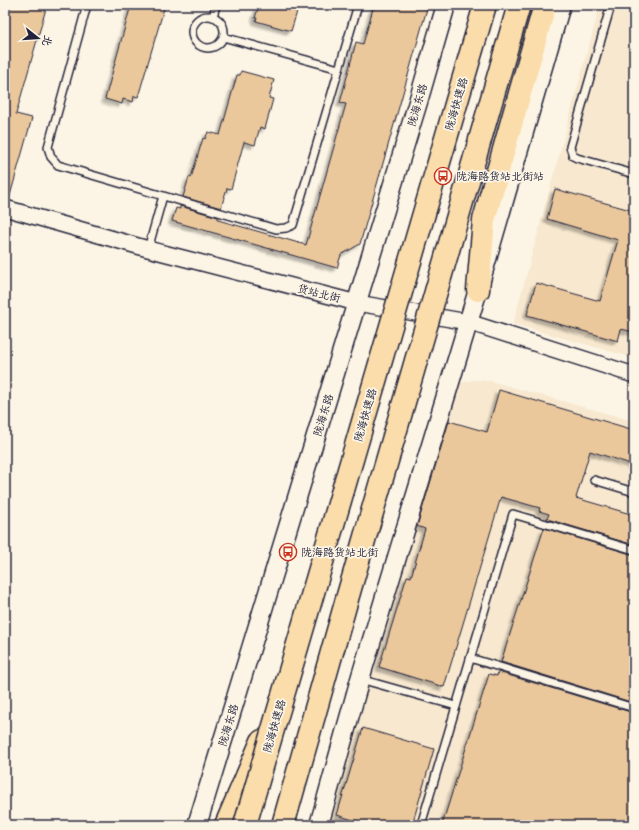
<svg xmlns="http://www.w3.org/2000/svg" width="639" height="830" font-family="Mali,'LXGW WenKai TC',sans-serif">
  <defs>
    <filter id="shadow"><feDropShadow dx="-3.5" dy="3.5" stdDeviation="1" flood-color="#0004"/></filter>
  </defs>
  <rect width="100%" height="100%" fill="#fcf5e5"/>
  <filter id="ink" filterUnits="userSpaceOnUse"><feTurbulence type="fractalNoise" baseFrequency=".025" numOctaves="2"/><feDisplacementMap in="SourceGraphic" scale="8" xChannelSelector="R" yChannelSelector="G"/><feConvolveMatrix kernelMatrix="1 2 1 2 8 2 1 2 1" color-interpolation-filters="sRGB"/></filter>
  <g filter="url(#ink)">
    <!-- built -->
    <g fill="#f7e8cf">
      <polygon points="600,5 634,5 634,358 513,324"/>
      <polygon points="474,380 490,381 634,421 634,825 328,825 449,394 460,383"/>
    </g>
    <!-- building -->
    <g fill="#ebc89c" stroke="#22223b" filter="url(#shadow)">
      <polygon points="7,5 47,5 16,114 32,118 9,199 5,198 5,12"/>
      <polygon points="131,5 165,5 138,97 134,96 133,102 123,99 122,104 105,99"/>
      <polygon points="259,5 299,5 291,31 256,21 257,18 255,18"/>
      <polygon points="374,5 428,5 360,244 341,255 337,268 172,221 176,208 180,209 180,206 218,217 218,220 306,245 346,104 340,103 356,42 363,44"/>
      <polygon points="241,71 274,80 269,98 273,99 265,129 260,127 255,145 244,142 231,189 227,188 221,208 183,197 189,177 191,178 203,138 205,139 208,132 220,135 237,75 240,75"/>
      <polygon points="555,189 634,211 634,332 621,329 618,341 527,315 536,283 600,301 618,240 547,219"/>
      <polygon points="499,390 634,430 634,465 590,451 576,498 634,515 634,545 547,519 549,514 539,511 540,508 501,497 444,687 379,667 407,576 411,577 425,529 417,526 449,421 487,432"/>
      <polygon points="544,528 634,555 634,703 501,662"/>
      <polygon points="498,672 634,713 634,825 442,825 489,674 497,676"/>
      <polygon points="363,728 434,749 412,825 369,825 337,815"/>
    </g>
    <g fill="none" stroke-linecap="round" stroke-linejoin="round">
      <defs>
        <g id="service">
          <polyline points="87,5 48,147 51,157 58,165 276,229 286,228 293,225 358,5"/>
          <polyline points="611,5 570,147 573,156 577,158 634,174"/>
          <circle cx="208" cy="32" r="16"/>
          <polyline points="213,17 216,5"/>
          <polyline points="223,37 339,69"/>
          <polyline points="148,249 163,196"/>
          <polyline points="594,480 634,492"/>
          <polyline points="470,658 634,708"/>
          <polyline points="360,679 456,706"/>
          <polyline points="421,825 513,514 634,550"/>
        </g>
        <polyline id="minor" points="5,208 148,249 357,303 468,322 634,375"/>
        <g id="tertiary">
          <polyline points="197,825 418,102 446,5"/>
          <polyline points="319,825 360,679 478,290 561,5"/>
        </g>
        <g id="trunk">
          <polyline points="478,290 484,220 545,5"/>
          <polyline points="226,825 262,741"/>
        </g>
      </defs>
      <!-- service casing -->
      <use href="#service" stroke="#22223b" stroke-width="10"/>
      <!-- minor casing -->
      <use href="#minor" stroke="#22223b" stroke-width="18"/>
      <!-- tertiary casing -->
      <use href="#tertiary" stroke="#22223b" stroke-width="21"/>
      <!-- trunk casing -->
      <use href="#trunk" stroke="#22223b" stroke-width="25"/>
      <!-- service -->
      <use href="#service" stroke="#fcf5e5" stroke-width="7"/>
      <!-- minor -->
      <use href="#minor" stroke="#fcf5e5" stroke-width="15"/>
      <!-- tertiary -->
      <use href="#tertiary" stroke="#fcf5e5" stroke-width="18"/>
      <!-- trunk -->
      <use href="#trunk" stroke="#fbddab" stroke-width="22"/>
      <defs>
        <g id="trunk-bridge">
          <polyline points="245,825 485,5"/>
          <polyline points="283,825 347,599 519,5"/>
        </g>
      </defs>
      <!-- trunk-bridge casing -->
      <use href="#trunk-bridge" stroke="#22223b" stroke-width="25" stroke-linecap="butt"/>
      <!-- trunk-bridge -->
      <use href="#trunk-bridge" stroke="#fbddab" stroke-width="22"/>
    </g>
  </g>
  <!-- icons -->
  <defs>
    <symbol id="bus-ring" viewBox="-11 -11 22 22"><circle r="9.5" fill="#fcf5e5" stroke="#c8321e" stroke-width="1.5"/><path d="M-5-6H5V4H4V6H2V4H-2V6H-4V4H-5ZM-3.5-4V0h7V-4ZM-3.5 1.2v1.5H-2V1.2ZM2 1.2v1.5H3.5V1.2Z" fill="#c8321e"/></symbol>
  </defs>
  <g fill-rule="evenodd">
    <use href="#bus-ring" x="433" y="166" width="20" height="20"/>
    <use href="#bus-ring" x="278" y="542" width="20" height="20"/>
  </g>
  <g text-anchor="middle" stroke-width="3.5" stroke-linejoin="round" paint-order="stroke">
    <!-- street labels -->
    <g font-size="11" fill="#22223b" stroke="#fcf5e5">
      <text transform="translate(456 104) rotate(-74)" y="4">陇海快速路</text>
      <text transform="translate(417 105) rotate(-74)" y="4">陇海东路</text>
      <text transform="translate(319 293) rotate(14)" y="4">货站北街</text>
      <text transform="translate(323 415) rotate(-73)" y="4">陇海东路</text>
      <text transform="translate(365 415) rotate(-74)" y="4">陇海快速路</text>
      <text transform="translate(228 725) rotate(-73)" y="4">陇海东路</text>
      <text transform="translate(274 726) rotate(-74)" y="4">陇海快速路</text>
    </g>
    <!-- poi labels -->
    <g font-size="11" fill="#22223b" stroke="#fcf5e5" text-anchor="start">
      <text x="456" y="180">陇海路货站北街站</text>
      <text x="301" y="556">陇海路货站北街</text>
    </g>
  </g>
  <!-- margin -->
  <rect width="639" height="830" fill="none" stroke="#fcf5e5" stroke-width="20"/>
  <rect x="10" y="10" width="619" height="810" fill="none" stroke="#22223b" stroke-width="1.5" filter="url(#ink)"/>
  <!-- north arrow -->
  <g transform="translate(38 38) rotate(107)" stroke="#fcf5e5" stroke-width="3" paint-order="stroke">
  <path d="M0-3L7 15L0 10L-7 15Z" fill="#22223b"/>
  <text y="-6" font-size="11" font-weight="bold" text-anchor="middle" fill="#22223b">北</text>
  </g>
</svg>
